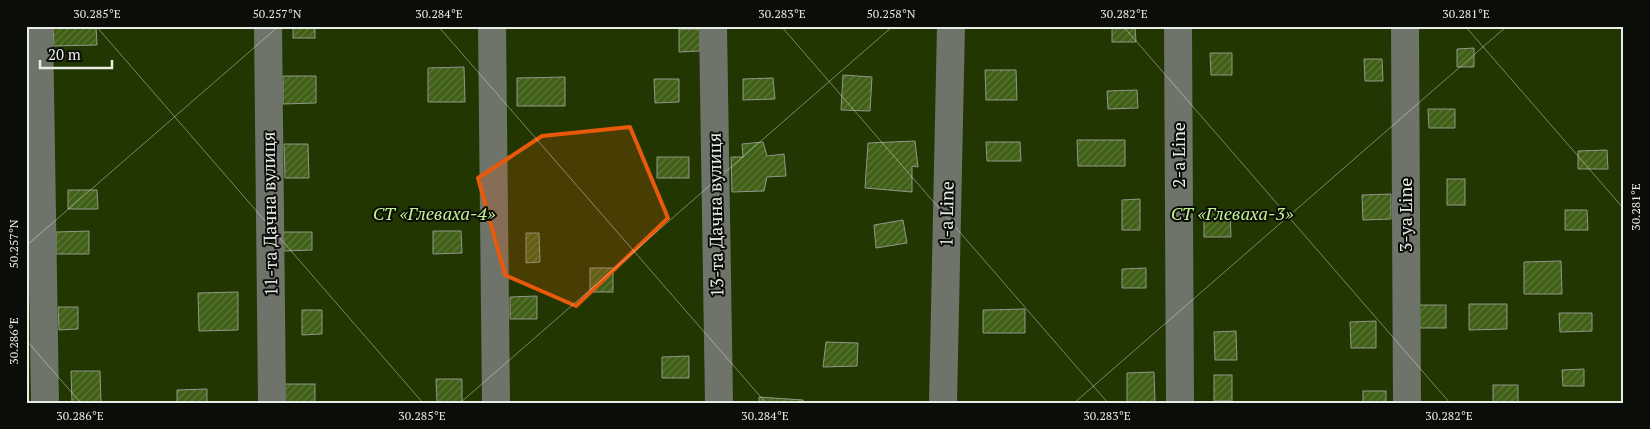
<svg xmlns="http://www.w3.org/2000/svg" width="1650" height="429" font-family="'PT Serif',serif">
  <defs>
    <pattern id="building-hatch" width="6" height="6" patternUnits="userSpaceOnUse" patternTransform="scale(1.25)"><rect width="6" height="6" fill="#416017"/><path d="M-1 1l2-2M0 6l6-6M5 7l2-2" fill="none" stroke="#5c7739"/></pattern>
  </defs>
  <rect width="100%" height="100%" fill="#20241c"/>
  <!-- garden -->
  <rect fill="#213600" x="26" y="26" width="1598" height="377"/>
  <!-- building -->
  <g fill="url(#building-hatch)" stroke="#91968c">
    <polygon points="53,26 96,26 97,45 54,46"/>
    <rect x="293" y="26" width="22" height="12"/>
    <polygon points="1112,26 1135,26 1136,42 1112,42"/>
    <polygon points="679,29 700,29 700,51 679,52"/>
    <polygon points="1474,48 1474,67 1457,67 1457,49"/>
    <polygon points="1210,53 1232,53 1232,75 1211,75"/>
    <polygon points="1364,59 1382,59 1383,81 1365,81"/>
    <polygon points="464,67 465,102 428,102 428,68"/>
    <polygon points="985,70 1016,70 1017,100 986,100"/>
    <polygon points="843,75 872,77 870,111 841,110"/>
    <polygon points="283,76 316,76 316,103 283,104"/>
    <polygon points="565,77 565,106 517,106 517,78"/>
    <polygon points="773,78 775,99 743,100 743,79"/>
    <polygon points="654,79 679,79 679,102 655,103"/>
    <polygon points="1137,90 1138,108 1108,109 1107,91"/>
    <polygon points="1428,109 1455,109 1455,128 1429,128"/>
    <polygon points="1077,140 1125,140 1125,166 1078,166"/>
    <polygon points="915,141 918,167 912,166 912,192 865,188 868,143"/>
    <polygon points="763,142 767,156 784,154 786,176 767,177 764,191 732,192 731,157 743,157 742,144"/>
    <polygon points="986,142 1020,142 1021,161 987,161"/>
    <polygon points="284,144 308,144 309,178 285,178"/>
    <polygon points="1607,150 1608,169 1578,169 1578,151"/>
    <rect x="657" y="157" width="32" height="21"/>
    <rect x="1447" y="179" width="18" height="26"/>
    <polygon points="68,190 97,190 98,209 68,209"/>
    <polygon points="1391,194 1391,219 1363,220 1362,195"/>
    <polygon points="1140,199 1140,230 1122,230 1122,200"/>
    <polygon points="1565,210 1587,210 1588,230 1565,230"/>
    <polygon points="1204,211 1230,211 1231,237 1204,237"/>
    <polygon points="903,220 907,243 876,248 874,225"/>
    <polygon points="89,231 89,254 56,254 56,232"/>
    <polygon points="433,231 461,231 462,253 433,254"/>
    <polygon points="283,232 312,232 312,250 284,251"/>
    <polygon points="526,233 539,233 540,262 526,263"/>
    <polygon points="1561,261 1562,294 1524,294 1524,262"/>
    <rect x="590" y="268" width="23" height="24"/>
    <polygon points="1146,268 1146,288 1122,288 1122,269"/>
    <polygon points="238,292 238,330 199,331 198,293"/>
    <polygon points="537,296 537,319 510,319 510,297"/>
    <polygon points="1469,304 1507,304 1507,329 1469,330"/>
    <rect x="1412" y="305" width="34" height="23"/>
    <polygon points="58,307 78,307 78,329 59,330"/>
    <polygon points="1025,309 1025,333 983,333 983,310"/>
    <polygon points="302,310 322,310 322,334 302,335"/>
    <polygon points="1559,313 1592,313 1592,331 1560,332"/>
    <polygon points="1376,321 1376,348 1351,348 1350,322"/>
    <polygon points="1236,331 1237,360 1215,360 1214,332"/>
    <polygon points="826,342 858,343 857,366 823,367"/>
    <polygon points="689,356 689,378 662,378 662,357"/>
    <polygon points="1584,369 1584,386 1563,386 1562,370"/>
    <polygon points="71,371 100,371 101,403 72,403"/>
    <polygon points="1154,372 1155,402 1127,403 1127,373"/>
    <rect x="1214" y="375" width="18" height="26"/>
    <polygon points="436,379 462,379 462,403 437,403"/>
    <rect x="280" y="384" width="35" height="19"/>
    <rect x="1493" y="385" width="25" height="18"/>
    <polygon points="207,389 207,403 177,403 177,390"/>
    <rect x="1363" y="391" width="23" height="12"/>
    <polygon points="759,397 803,400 803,403 759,403"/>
  </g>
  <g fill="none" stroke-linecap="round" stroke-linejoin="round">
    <!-- minor -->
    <g stroke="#6f746a" stroke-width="28">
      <polyline points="39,26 45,403"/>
      <polyline points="268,26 272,403"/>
      <polyline points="492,26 496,403"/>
      <polyline points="713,26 719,403"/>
      <polyline points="1178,26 1180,403"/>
      <polyline points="1405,26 1407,403"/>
      <polyline points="943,403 951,26"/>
    </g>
  </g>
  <!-- marked area -->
  <path fill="#e8590c" fill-opacity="0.2" stroke="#e8590c" stroke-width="4" stroke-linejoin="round" d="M630,127l38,91 -92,88 -71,-31 -27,-97 64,-42z"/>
  <!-- ticks -->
  <path fill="none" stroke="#e9ece7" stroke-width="1" stroke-opacity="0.45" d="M96,26l327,377M438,26l328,377M781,26l327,377M1123,26l327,377M1465,26l159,183M26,246l253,-220M26,340l55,63M460,403l433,-377M1074,403l433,-377"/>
  <g text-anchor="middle" stroke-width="4" stroke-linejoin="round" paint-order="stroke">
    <!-- street labels -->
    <g font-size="18" fill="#e9ece7" stroke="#0b0d09">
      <text transform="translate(1179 155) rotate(-90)" y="6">2-a Line</text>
      <text transform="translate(270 214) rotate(-91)" y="6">11-та Дачна вулиця</text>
      <text transform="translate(947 214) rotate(-89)" y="6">1-a Line</text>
      <text transform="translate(716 215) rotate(-91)" y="6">13-та Дачна вулиця</text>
      <text transform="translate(1406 215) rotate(-90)" y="6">3-ya Line</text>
    </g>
    <!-- park labels -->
    <g font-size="18" font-style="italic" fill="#c2f18f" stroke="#0b0d09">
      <text x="434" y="220">СТ «Глеваха-4»</text>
      <text x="1232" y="220">СТ «Глеваха-3»</text>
    </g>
  </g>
  <!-- border -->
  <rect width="1650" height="429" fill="none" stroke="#0b0d09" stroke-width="55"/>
  <!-- scale -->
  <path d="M40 60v8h72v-8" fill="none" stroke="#e9ece7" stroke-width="2.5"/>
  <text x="48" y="60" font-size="15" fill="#e9ece7" stroke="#0b0d09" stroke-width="4" paint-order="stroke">20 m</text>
  <rect x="28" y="28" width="1594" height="374" fill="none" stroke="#e9ece7" stroke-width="2"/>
  <g font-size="12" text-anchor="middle" fill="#e9ece7">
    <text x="97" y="18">30.285°E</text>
    <text x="277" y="18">50.257°N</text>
    <text x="439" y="18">30.284°E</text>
    <text x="782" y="18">30.283°E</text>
    <text x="891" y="18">50.258°N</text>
    <text x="1124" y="18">30.282°E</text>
    <text x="1466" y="18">30.281°E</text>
    <text transform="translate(1636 207) rotate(-90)" y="4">30.281°E</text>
    <text transform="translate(14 244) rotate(-90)" y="4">50.257°N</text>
    <text transform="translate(14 341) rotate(-90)" y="4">30.286°E</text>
    <text x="80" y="420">30.286°E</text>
    <text x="422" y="420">30.285°E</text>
    <text x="765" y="420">30.284°E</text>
    <text x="1107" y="420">30.283°E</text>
    <text x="1449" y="420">30.282°E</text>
  </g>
</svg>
